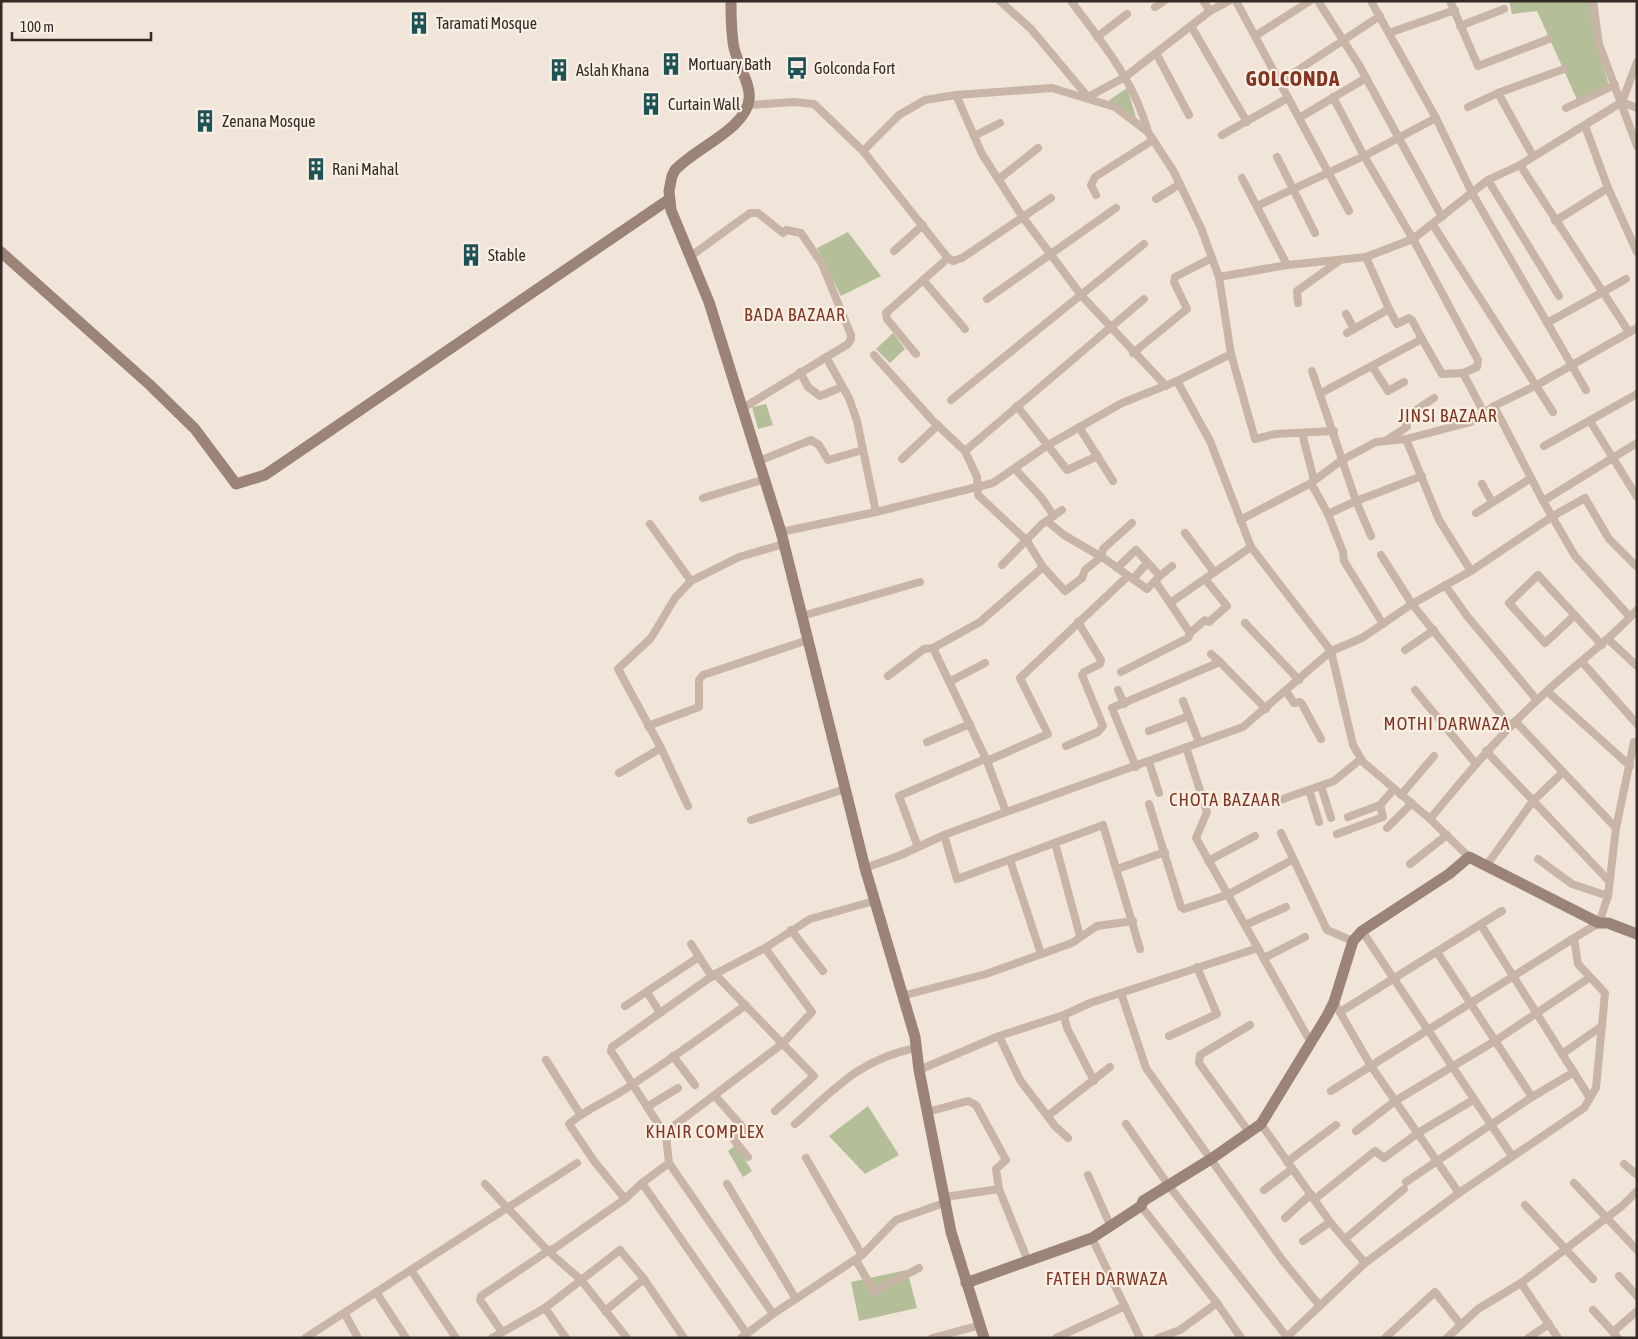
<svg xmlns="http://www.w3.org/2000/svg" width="1638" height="1339" font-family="'Asap Condensed',sans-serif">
  <rect width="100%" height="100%" fill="#f1e5d9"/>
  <!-- green -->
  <g fill="#b4bf99">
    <polygon points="1509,1 1590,1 1596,44 1610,89 1579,104 1537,11 1512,14"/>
    <polygon points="1127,88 1136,117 1108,101"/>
    <polygon points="848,232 881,276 841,296 817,248"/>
    <polygon points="893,333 905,349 890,363 876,349"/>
    <polygon points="766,404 773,425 758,429 752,407"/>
    <polygon points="868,1106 899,1155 865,1174 829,1136"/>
    <polygon points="736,1145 752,1171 743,1177 728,1151"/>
    <polygon points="907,1270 917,1308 859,1321 851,1282"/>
  </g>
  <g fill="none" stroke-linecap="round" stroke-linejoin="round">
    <!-- street -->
    <g stroke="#c8b5a5" stroke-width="8">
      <polyline points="1000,1 1031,29 1088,97 1125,77 1210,11 1229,1"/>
      <path d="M1071,1c30,40 64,81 77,131"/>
      <polyline points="1203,1 1210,11"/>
      <polyline points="1236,1 1349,211"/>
      <polyline points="1318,1 1359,65 1442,217"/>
      <polyline points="1371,1 1436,118 1472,193 1586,390"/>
      <polyline points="1450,1 1478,66 1549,39"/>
      <polyline points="1593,1 1599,44 1637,146"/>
      <polyline points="1155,7 1164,1"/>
      <polyline points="1191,26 1247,122"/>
      <polyline points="1460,26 1504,9"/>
      <polyline points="1389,33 1455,10"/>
      <polyline points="1255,36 1310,1"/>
      <polyline points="1097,37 1127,14"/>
      <polyline points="1156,53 1189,115"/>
      <polyline points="1280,82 1380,16"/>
      <polyline points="1498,93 1533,156"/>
      <polyline points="956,95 982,154 1022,216 1081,295 1166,386"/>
      <polyline points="1333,97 1364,156 1413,239 1478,360 1477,367 1463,373"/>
      <polyline points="1622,102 1637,108"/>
      <polyline points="749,105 794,102 814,104 863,151 948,258 953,261 962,258 1051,198"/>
      <polyline points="1468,107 1498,93 1564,69"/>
      <polyline points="1566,108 1615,85"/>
      <polyline points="1299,118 1366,78"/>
      <polyline points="1585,126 1608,188 1637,252"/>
      <polyline points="1222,135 1288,98"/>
      <polyline points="974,136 1000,123"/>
      <polyline points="863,151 899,115 925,100 956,95 1052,88 1115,107 1148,132 1174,172 1201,228 1219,277 1231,354 1255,439 1275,434 1334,431"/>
      <polyline points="1277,157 1315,233"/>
      <polyline points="1520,165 1629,332"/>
      <polyline points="1242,178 1287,265"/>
      <polyline points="999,179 1038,148"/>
      <polyline points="1488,180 1559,296"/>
      <polyline points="1096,195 1091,185 1095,177 1153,140"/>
      <polyline points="1156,199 1180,184"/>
      <polyline points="1257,206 1364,156 1436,118"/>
      <polyline points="1555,221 1608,188"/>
      <polyline points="1433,225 1553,412"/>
      <polyline points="894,251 923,225"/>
      <polyline points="691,256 750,213 758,213 783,233 786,230 801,233 822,264 851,335 851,339 848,344 743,408"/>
      <polyline points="1219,277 1287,265 1366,257 1413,239 1488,180 1520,165 1622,102 1637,62"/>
      <polyline points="923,280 965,329"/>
      <polyline points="987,299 1116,208"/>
      <polyline points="1298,303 1297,291 1339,261"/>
      <polyline points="1389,309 1397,324 1409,318 1412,320 1422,339"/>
      <polyline points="1346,314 1354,329"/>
      <polyline points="1547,323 1626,279"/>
      <polyline points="1347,333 1389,309 1366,257"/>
      <polyline points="1133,353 1187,309 1174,282 1175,277 1212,258"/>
      <polyline points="916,354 887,319 886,313 948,258"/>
      <polyline points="874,355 933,421 965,451 977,477 978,495 1027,541 1043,567 980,622 933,648 924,649 888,676"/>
      <polyline points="826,357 849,398 857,421 876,512"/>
      <polyline points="1372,366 1388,391 1404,382"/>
      <polyline points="1312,371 1356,501 1371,536"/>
      <polyline points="800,372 808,387 820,396 842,387"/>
      <polyline points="1177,381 1210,441 1251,547 1331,651 1353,745 1363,762 1430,819 1469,857"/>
      <polyline points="1321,393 1422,339 1442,374 1463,373 1484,413"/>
      <polyline points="951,400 1144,244"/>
      <polyline points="1017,406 1067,470 1098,456"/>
      <polyline points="1494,406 1543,501 1575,556 1630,617"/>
      <polyline points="1590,421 1637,497"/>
      <polyline points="1079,427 1113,481"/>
      <polyline points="1302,433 1314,480"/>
      <polyline points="1406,439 1439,520 1471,571"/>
      <polyline points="1385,441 1407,427 1404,418 1434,398"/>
      <polyline points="1544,446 1637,394"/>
      <polyline points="965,451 1144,299"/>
      <polyline points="902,459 938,425"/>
      <polyline points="759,461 811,440 819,445 828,460 863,450"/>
      <polyline points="1015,469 1041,497 1054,516"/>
      <polyline points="1311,483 1328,514 1356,501 1422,476"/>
      <polyline points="1482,484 1492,502"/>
      <polyline points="703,498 765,479"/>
      <polyline points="1543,501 1637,443"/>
      <polyline points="1476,513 1531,478"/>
      <polyline points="1328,514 1343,552 1344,561 1383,624"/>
      <polyline points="1240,520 1311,483 1342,460 1376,442 1406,439 1471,422 1494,406 1537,385 1637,328"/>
      <polyline points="1047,521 1064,535 1105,559 1147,589 1155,581 1170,603 1251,547"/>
      <polyline points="650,524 691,581"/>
      <polyline points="781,532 876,512 993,483 1048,445 1122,403 1177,381 1231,354"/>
      <polyline points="1185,533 1214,572"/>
      <polyline points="1381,555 1412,604 1510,726"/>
      <polyline points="1002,565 1042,524 1062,510"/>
      <polyline points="1043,567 1065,591 1082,578 1085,570 1101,557 1103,549 1132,523"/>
      <polyline points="1117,568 1136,550 1160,576 1155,581"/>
      <polyline points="1160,576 1172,566"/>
      <polyline points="1133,579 1147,563"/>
      <polyline points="1445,585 1467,616 1537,700"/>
      <polyline points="1170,603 1190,633 1205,620 1209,622 1227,606 1205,579"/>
      <polyline points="1575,615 1545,643 1509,603 1538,575 1602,645"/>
      <polyline points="802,616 920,582"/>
      <polyline points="1245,623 1299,680"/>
      <polyline points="1609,640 1637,666"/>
      <polyline points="933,648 987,761 1006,812"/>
      <polyline points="1405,650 1434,630"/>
      <polyline points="1211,654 1220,662"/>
      <polyline points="1582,662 1637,724"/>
      <polyline points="1121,672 1188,638 1190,633"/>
      <polyline points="949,682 985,663"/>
      <polyline points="1118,690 1124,704"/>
      <polyline points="1415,690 1476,764"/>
      <polyline points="1286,691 1294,703 1300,702 1302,704 1321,739"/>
      <polyline points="1547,691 1630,766"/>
      <polyline points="1183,701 1199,742"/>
      <polyline points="1515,721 1616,828"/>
      <polyline points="648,726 699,707 699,680 703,675 808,640"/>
      <polyline points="1149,731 1189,716"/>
      <polyline points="927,742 970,724"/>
      <polyline points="1066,746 1098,732 1103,726 1082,675 1084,672 1100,664 1101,660 1078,622"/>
      <polyline points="1186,747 1207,812 1196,838 1310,1041"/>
      <polyline points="1486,751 1609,881"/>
      <polyline points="987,761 1048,734 1020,678 1128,576"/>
      <polyline points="1149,762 1159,793"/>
      <polyline points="1136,767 1112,708 1220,662 1266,709"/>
      <polyline points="619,773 661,748"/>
      <polyline points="1321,786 1331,818"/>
      <polyline points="1309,790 1319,822"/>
      <polyline points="1401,795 1434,756"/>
      <polyline points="1280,800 1334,781 1361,759"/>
      <polyline points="1149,804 1181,907 1184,909 1227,895 1292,860"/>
      <polyline points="688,806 661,748 618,669 651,638 675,598 691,581 739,557 784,544"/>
      <polyline points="1348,817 1380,805 1394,789"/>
      <path d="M1430,819c37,-45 73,-88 116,-127 30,-28 63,-51 91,-82"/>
      <polyline points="751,820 845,789"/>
      <polyline points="1387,828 1412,803"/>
      <polyline points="1281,833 1327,930 1353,941"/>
      <polyline points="1337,834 1383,817 1380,805"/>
      <polyline points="944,835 957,879 1103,825 1140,949"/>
      <polyline points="1055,843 1080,936"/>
      <polyline points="918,847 899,796 985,759"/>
      <polyline points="1538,859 1572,884 1608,896"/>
      <polyline points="1010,860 1041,954"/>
      <polyline points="1208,861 1255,836"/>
      <polyline points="1410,864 1447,835"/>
      <polyline points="1486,866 1533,801 1563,772"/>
      <polyline points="865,868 901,855 944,835 1006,812 1243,727 1331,651 1362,638 1412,604 1471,571 1553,516 1585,498 1609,539 1637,567"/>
      <polyline points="1117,869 1165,852"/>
      <polyline points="1245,925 1286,907"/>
      <polyline points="1481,925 1590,1098"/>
      <polyline points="791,930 823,971"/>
      <polyline points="1362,931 1512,1156"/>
      <polyline points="691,944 712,977"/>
      <polyline points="1437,952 1532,1097"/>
      <polyline points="1264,958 1305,937"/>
      <polyline points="715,974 814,1076 775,1111"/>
      <polyline points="647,992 660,1013"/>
      <polyline points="1121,993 1146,1068 1283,1261 1320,1306"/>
      <polyline points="902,996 986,974 1072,943 1097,926 1133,921"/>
      <polyline points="1334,1002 1371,1066 1459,1193"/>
      <polyline points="625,1006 699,957"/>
      <polyline points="1340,1012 1502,911"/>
      <polyline points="1064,1015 1067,1028 1094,1081"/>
      <polyline points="999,1036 1020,1080 1055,1126 1068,1138"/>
      <polyline points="1169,1036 1217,1014 1197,967"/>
      <polyline points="1562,1054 1602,1026"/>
      <polyline points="673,1056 695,1085"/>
      <polyline points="546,1060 580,1114"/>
      <polyline points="919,1070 999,1036 1064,1015 1090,1003 1258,948"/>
      <polyline points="1331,1091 1574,938"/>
      <polyline points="715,1096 745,1130 734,1140 748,1157"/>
      <polyline points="647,1107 678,1088"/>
      <polyline points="927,1112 968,1101 976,1105 1006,1160 996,1169 999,1189 1028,1261"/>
      <polyline points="1049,1115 1110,1067"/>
      <path d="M795,1124c41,-36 64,-64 120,-76"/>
      <polyline points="1126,1124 1169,1186 1287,1337"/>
      <polyline points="1261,1124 1330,1222 1365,1263"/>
      <polyline points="1356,1131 1395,1101 1495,1041 1589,978"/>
      <polyline points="1249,1132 1199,1063 1200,1055 1250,1025"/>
      <polyline points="666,1136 671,1128 782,1044 812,1012 765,948"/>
      <polyline points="806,1158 862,1255"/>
      <polyline points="1287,1162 1336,1125"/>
      <polyline points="1624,1164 1637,1175"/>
      <polyline points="1088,1175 1111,1227"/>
      <polyline points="1406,1182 1532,1097 1574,1072"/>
      <polyline points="642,1183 747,1334"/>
      <polyline points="1574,1183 1637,1250"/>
      <polyline points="485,1184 548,1251 581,1280 627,1338"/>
      <polyline points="727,1184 796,1299"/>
      <polyline points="1264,1190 1292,1169"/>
      <polyline points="945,1197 999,1189"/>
      <path d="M625,1199l-31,-38 -25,-37c18,-16 39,-23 58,-36 40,-26 80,-55 119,-83"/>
      <polyline points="1315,1199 1375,1151 1384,1158 1418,1133 1473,1100"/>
      <polyline points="1525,1205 1593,1279"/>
      <polyline points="1141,1206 1217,1303 1241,1338"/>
      <polyline points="1285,1218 1311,1194"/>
      <polyline points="1092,1238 1140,1338"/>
      <polyline points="1345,1239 1404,1189"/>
      <polyline points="1303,1241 1330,1222"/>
      <polyline points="856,1260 874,1292 919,1268"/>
      <polyline points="411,1270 456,1338"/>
      <polyline points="1619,1276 1637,1296"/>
      <polyline points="1521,1283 1558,1338"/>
      <polyline points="376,1292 406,1338"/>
      <polyline points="545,1308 566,1338"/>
      <polyline points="1593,1310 1613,1332"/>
      <polyline points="605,1311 644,1279"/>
      <polyline points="345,1314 358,1338"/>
      <polyline points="773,1314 669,1163 666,1136 611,1051 612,1047 715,974 765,948 810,919 874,901"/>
      <polyline points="502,1332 480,1300 481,1296 548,1251 555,1248 625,1199 642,1183 669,1163"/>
      <polyline points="305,1338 577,1163"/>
      <polyline points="492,1338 545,1308 620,1250 644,1279 684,1338"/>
      <polyline points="741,1338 773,1314 862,1255 896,1220 947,1202"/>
      <polyline points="932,1338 981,1325"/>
      <polyline points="1056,1338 1125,1306"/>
      <polyline points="1158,1338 1180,1330 1217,1303"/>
      <polyline points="1286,1338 1365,1263 1459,1193 1584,1108 1596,1088 1605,993 1578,964 1574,938 1599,923 1608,896 1616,828 1634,742"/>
      <polyline points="1385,1338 1435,1292 1461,1325"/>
      <polyline points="1447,1338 1478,1309 1521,1283 1622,1206 1637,1191"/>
      <polyline points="1528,1338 1549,1324"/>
      <polyline points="1618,1338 1613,1332 1637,1311"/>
    </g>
    <!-- secondary -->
    <g stroke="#9c8377" stroke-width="11">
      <path d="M731,1c0,15 0,32 3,47 8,32 30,48 0,77 -18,17 -41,27 -59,45l-3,6 -3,15 2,19 38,92 72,230 84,336 50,169 4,33 32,162 33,106"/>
      <polyline points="1,252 150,385 195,429 236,484 265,475 668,200"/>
      <polyline points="966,1283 1092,1238 1141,1206 1143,1201 1211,1159 1261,1124 1327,1016 1334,1002 1353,941 1362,931 1449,874 1469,857 1599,923 1608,923 1637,934"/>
    </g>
  </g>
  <!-- icons -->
  <defs>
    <symbol id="building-bare" viewBox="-9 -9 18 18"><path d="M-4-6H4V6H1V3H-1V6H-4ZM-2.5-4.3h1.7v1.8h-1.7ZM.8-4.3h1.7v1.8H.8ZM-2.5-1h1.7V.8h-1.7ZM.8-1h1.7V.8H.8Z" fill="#1d5355" stroke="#f9efe5" stroke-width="2.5" paint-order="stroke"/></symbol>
    <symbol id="bus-bare" viewBox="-9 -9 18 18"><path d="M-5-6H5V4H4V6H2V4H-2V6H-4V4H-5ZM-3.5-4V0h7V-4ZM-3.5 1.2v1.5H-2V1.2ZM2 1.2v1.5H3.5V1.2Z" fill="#1d5355" stroke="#f9efe5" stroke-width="2.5" paint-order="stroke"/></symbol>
  </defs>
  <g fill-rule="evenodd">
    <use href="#building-bare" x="403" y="7" width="32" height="32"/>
    <use href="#building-bare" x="655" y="48" width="32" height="32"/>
    <use href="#bus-bare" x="781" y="52" width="32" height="32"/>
    <use href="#building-bare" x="543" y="54" width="32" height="32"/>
    <use href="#building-bare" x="635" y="88" width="32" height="32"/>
    <use href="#building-bare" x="189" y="105" width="32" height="32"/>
    <use href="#building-bare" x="300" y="153" width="32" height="32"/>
    <use href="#building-bare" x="455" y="239" width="32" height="32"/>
  </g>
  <g text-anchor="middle" stroke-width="4.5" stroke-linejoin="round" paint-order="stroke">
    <!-- poi labels -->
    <g font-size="16" fill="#342a26" stroke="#f9efe5" text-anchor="start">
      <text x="436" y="29">Taramati Mosque</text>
      <text x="688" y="70">Mortuary Bath</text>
      <text x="814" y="74">Golconda Fort</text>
      <text x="576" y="76">Aslah Khana</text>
      <text x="668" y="110">Curtain Wall</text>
      <text x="222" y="127">Zenana Mosque</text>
      <text x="332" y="175">Rani Mahal</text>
      <text x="488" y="261">Stable</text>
    </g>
    <!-- neighbourhood labels -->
    <g font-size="18" letter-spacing="1" fill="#823521" stroke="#f9efe5">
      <text x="795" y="321">BADA BAZAAR</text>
      <text x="1448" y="422">JINSI BAZAAR</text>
      <text x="1447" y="730">MOTHI DARWAZA</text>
      <text x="1225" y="806">CHOTA BAZAAR</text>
      <text x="705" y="1138">KHAIR COMPLEX</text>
      <text x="1107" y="1285">FATEH DARWAZA</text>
    </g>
    <!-- district labels -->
    <g font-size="21" font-weight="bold" letter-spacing="1" fill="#823521" stroke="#f9efe5">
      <text x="1293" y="86">GOLCONDA</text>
    </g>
  </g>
  <!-- border -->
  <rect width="1638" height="1339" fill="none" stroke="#342a26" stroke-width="5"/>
  <!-- scale -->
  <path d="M12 32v8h139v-8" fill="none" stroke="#342a26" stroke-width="2.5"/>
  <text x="20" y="32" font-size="15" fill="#342a26" stroke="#f9efe5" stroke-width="4" paint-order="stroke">100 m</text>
</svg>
